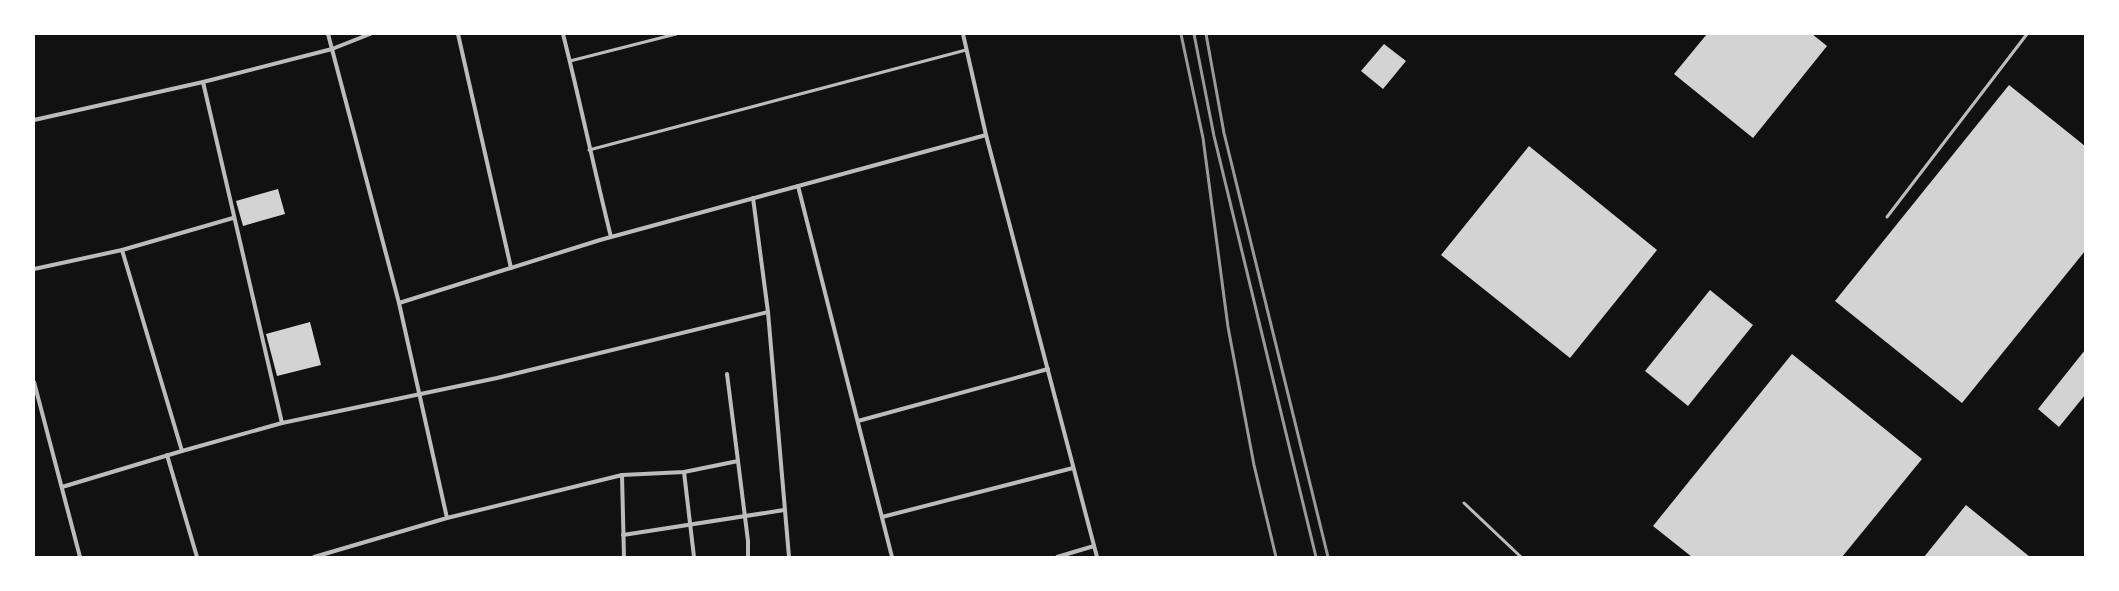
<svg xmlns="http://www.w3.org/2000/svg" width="2119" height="591" font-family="Figtree,sans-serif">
  <rect width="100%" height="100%" fill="#111"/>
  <!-- building -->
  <g fill="#d3d3d3">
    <polygon points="1707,34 1812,34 1827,46 1753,138 1674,74"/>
    <polygon points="1384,44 1406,61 1383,89 1361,71"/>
    <polygon points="2009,85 2085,146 2085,251 1962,403 1835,301"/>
    <polygon points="1529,146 1657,250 1570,358 1441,255"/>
    <polygon points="278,189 285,214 243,226 236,201"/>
    <polygon points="1710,290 1753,325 1688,406 1645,371"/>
    <polygon points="310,322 321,365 277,376 266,334"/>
    <polygon points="2085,350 2085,395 2059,427 2038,409"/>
    <polygon points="1792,354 1922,459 1842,557 1692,557 1653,526"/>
    <polygon points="1966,505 2030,557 1924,557"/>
  </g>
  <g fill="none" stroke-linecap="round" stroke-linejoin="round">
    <!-- service -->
    <g stroke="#bcbcbc" stroke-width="3">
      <polyline points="570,61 676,34"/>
      <polyline points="589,150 966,50"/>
      <polyline points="1887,217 2027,34"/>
      <polyline points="1464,503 1521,557"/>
    </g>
    <!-- minor -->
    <g stroke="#bcbcbc" stroke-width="4">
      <polyline points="328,34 399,303 600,240 986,135"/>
      <polyline points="458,34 511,268"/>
      <path d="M563,34c17,67 31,135 48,203"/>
      <polyline points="963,34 986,135 1097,557"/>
      <polyline points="203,82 282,423"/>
      <polyline points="34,120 203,82 332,49 370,34"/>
      <polyline points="798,186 892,557"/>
      <polyline points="753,198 768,312 789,557"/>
      <polyline points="122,250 233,218"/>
      <polyline points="34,269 122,250 182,451 282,423 497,378 768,312"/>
      <polyline points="34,382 80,557"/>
      <polyline points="858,421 1048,369"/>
      <polyline points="167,455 197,557"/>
      <polyline points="738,461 748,541 748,557"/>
      <polyline points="684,472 694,557"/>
      <polyline points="622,475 684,472 738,461 727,374"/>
      <polyline points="62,487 182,451"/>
      <polyline points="882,517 1073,468"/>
      <polyline points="447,518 622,475 624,557"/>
      <polyline points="623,535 784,510"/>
      <polyline points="314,557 447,518 399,303"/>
      <polyline points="1057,557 1094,546"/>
    </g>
    <!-- rail -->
    <g stroke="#9a9a9a" stroke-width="3">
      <polyline points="1181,34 1203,138 1228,327 1254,465 1276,557"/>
      <polyline points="1194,34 1214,136 1316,557"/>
      <polyline points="1206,34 1224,133 1328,557"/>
    </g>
  </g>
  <!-- border -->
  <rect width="2119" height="591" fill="none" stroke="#ffffff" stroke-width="70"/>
</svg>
